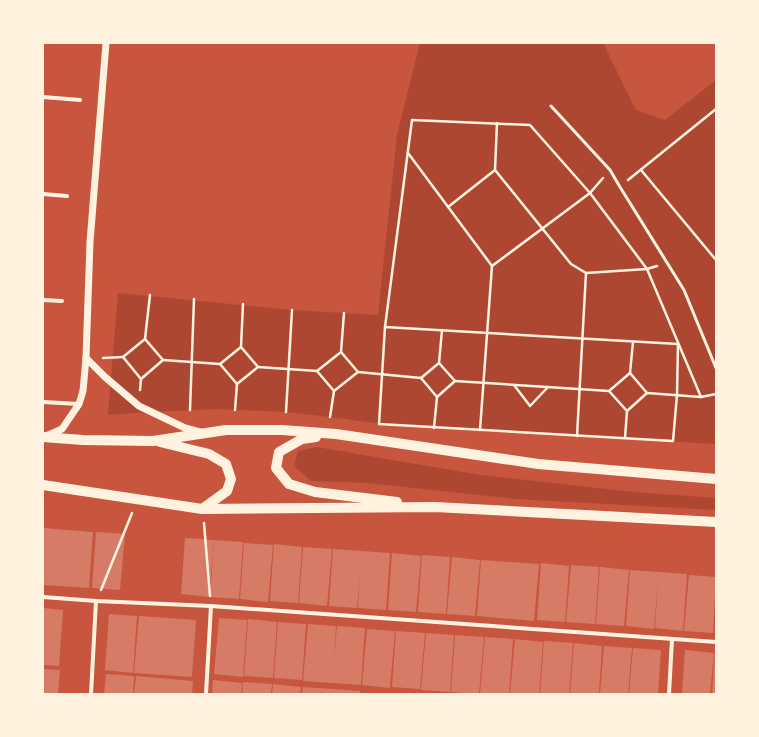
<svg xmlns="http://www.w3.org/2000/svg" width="759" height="737" font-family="Jost,sans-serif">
  <rect width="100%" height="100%" fill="#c8553d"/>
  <!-- green -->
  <g fill="#ae4732">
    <polygon points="420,43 603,43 636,110 665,120 716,80 716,444 390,425 330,417 286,412 217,409 150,412 108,415 118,293 292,310 378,315 397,135"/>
    <polygon points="317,447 480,475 633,492 716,498 716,510 516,499 367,483 311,481 294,466 298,451"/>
  </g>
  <!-- building -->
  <g fill="#d67c66">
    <polygon points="43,528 93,532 89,588 60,586 62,553 60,586 43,585"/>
    <polygon points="96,532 125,534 120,590 92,588"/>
    <polygon points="185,538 214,540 209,597 181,594"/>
    <polygon points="214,540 243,542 239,599 210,597"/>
    <polygon points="244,543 273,545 268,602 240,599"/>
    <polygon points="274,544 302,547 298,603 270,601"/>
    <polygon points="303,547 332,549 327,606 299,603"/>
    <polygon points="333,549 390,553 386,610 358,608 360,575 357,608 329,606"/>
    <polygon points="392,553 421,556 416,612 388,610"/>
    <polygon points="422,555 450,557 446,614 418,612"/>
    <polygon points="452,557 480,560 475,616 447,614"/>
    <polygon points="481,560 510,562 508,596 510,562 539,564 534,621 477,616"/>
    <polygon points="541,563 569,566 565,622 537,620"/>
    <polygon points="571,565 599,567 595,624 566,622"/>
    <polygon points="600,567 629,570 624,626 596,624"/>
    <polygon points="630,570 687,574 683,631 655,628 658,578 654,629 626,626"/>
    <polygon points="689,575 716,577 713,633 684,631"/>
    <polygon points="43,608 63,610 59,666 43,665"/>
    <polygon points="109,614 137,616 133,673 105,670"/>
    <polygon points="139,616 196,620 192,677 163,675 167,625 163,675 134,673"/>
    <polygon points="219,618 247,620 243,677 214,674"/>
    <polygon points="248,619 277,622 273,678 244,676"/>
    <polygon points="278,622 306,624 302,680 274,678"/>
    <polygon points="308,624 336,626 334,660 337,626 365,628 361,685 303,681"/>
    <polygon points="367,629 395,631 390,688 362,685"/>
    <polygon points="396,631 425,633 420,689 392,687"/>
    <polygon points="426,633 454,635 450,692 421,690"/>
    <polygon points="455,635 484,637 479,694 451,692"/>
    <polygon points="485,637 513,639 509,694 480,694"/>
    <polygon points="515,639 543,642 539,694 510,694"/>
    <polygon points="544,641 573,643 569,694 540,694"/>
    <polygon points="574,643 602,646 599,694 570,694"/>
    <polygon points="604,646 632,648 628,694 600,694"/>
    <polygon points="633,648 661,650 658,694 629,694"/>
    <polygon points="685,650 714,653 710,694 682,694"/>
    <polygon points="715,650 716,650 716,694 712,694"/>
    <polygon points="43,669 60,670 58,694 43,694"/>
    <polygon points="106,674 134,676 133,694 104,694"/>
    <polygon points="136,676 193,681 192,694 134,694"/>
    <polygon points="213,680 242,683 241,694 212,694"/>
    <polygon points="243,682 272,684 271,694 242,694"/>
    <polygon points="273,684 301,687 300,694 272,694"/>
    <polygon points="303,687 360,691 360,694 302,694"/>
  </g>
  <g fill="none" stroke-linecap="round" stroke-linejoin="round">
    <!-- path -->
    <g stroke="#fff3e0" stroke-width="2.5">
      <polyline points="497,123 495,170 571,264 586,273 647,269 657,266"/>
      <polyline points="408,153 492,266 590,193 603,178"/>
      <polyline points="641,170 716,260"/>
      <polyline points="628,180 716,109"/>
      <polyline points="448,207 495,170"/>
      <polygon points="385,327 678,344 677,395 673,441 379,424"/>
      <polyline points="385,327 412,120 530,125 590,193 647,269 701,397 647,393"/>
      <polyline points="145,339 163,360 141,379 123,357 145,339 150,295"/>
      <polyline points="241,347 220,364 237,384 258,367 241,347 243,304"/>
      <polyline points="341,352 317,371 334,391 358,372 341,352 344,313"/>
      <polyline points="103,358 123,357"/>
      <polyline points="163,360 220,364"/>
      <polyline points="439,363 455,381 437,397 421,378 439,363 442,330"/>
      <polyline points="258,367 317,371"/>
      <polyline points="358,372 421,378"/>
      <polyline points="630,373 633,342"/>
      <polyline points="455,381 609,391 630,373 647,393 627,411 609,391"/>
      <polyline points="514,385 530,406 548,387"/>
      <polyline points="140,390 141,379"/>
      <polyline points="701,397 716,394"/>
      <polyline points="190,410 194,299"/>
      <polyline points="235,410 237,384"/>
      <polyline points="286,412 292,310"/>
      <polyline points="330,417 334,391"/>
      <polyline points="434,428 437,397"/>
      <polyline points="480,430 492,266"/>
      <polyline points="577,436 586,273"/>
      <polyline points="625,438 627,411"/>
      <polyline points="204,523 210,596"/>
      <polyline points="101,590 132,513"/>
    </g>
    <!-- service -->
    <polyline stroke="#fff3e0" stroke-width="3" points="551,106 610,170 620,187 684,290 716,368"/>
    <!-- minor -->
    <g stroke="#fff3e0" stroke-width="4">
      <polyline points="43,97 80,100"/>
      <polyline points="43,194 67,196"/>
      <polyline points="43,300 62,301"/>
      <polyline points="43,402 79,404"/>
      <polyline points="43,597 96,601 211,606 716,642"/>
      <polyline points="91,694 96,601"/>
      <polyline points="206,694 211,606"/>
      <polyline points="669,694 672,639"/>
    </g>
    <!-- tertiary -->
    <g stroke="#fff3e0" stroke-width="7">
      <polyline points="86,358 105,377 139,406 185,428 200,432"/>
      <polyline points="46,436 62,429 79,404 83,391 86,358 90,242 106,43"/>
    </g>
    <!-- primary -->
    <g stroke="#fff3e0" stroke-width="10">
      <polyline points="43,437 83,440 153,441 226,430 282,430 336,434 538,464 716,479"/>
      <polyline points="316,437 302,439 279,452 276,468 289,484 315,492 397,502"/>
      <polyline points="160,442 209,454 226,464 231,479 227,491 202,509"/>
      <polyline points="43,485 202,509 435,507 716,522"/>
    </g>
  </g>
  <!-- border -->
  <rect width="759" height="737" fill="none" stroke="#fff3e0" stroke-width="88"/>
</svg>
